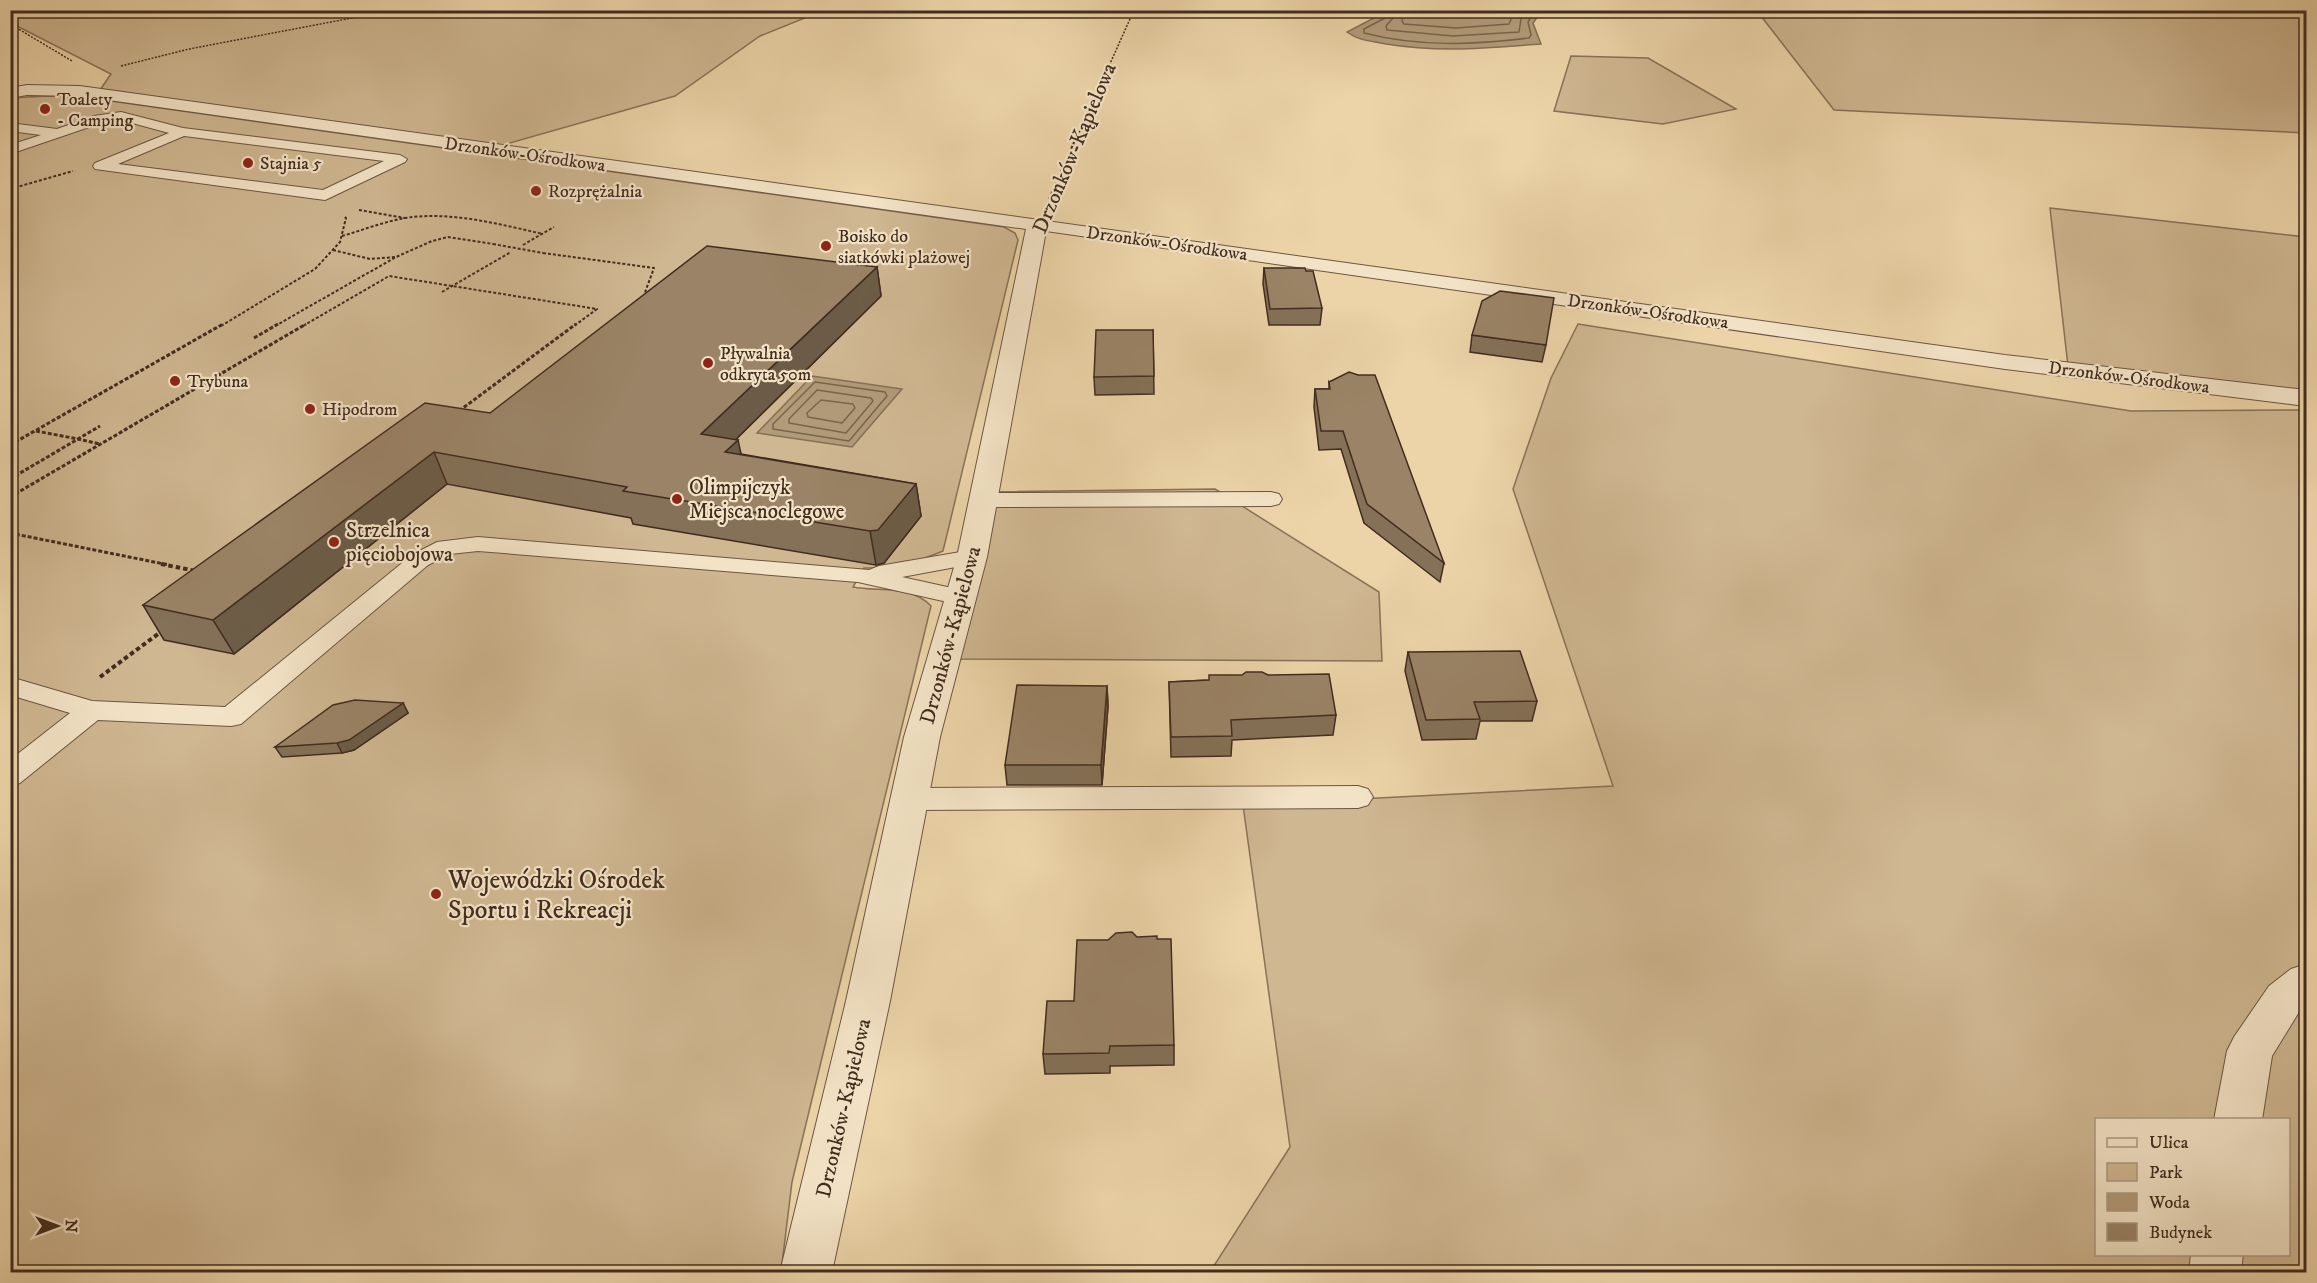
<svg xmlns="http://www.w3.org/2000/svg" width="2317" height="1283" font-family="'IM FELL DW Pica',serif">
  <rect width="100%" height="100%" fill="#ecd4a8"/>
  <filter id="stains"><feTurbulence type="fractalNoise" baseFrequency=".00333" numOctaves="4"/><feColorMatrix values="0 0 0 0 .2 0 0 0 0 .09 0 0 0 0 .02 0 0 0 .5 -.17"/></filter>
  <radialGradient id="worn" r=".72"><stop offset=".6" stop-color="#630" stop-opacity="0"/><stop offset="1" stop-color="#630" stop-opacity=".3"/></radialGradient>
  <!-- green -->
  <g fill="#cfb791" stroke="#887258" stroke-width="1.5" fill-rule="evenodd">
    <polygon points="10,11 822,11 760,36 675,96 496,147 100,90 111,74 11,23"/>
    <polygon points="1757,11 2306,11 2306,133 1834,110"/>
    <polygon points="1571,56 1648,58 1736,109 1663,124 1554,111"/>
    <path d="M47,96l36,1 921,130 11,6 3,7 -75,311c-26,11 -52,18 -79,17l-11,19c26,5 59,-2 78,19l-139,576 -11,90h-770v-1174z"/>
    <polygon points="2050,208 2306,237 2306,395 2068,366"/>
    <path d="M1578,324l553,87 175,-1v862h-1096l80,-125 -47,-342 370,-19 -100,-297 38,-111zM2096,1120h192v134h-192z"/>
    <polygon points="1215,489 1379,592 1382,661 944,659 984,492"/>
  </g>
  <!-- water -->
  <g fill="#b29b79" stroke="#856f55" stroke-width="1.5">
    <path d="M1387,11h155l-9,12 8,21c-56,4 -99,9 -155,0 -15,-3 -27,-3 -39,-12z"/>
    <polygon points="812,376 902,389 852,447 757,433"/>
  </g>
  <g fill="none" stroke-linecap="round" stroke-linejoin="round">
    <!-- shore -->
    <g stroke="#7a644c" stroke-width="1.5">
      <path d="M1387,10l-2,8 -21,11v4c55,14 109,12 165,5l2,-3 -3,-13 7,-12"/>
      <polyline points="1394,10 1393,18 1386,26 1387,30 1453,36 1519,32 1521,19 1526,10"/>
      <polyline points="1404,10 1402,21 1404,24 1456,28 1509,24 1515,10"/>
      <polygon points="815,382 885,392 887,396 849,441 773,429 773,424"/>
      <polygon points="817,390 871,398 873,401 846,433 789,423 789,419"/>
      <polygon points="821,400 853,404 855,408 842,423 808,417 807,413"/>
    </g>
    <defs>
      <g id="service">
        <path d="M121,112l62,16 217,27 7,4 -2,3 -80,38 -230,-31 -2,-3 2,-3 74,-30 -48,-13 -20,3 -91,31v-9l31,-10 -31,-4v-8l47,6 37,-13zM184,136l200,25 -61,29 -205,-26z"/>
        <polygon points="1271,492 1279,494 1282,499 1279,504 1271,506 983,507 975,505 972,500 975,495 983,493"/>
        <polygon points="478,537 869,570 879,566 972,550 980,552 984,557 980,562 972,564 902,577 970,592 973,597 970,602 961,605 858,582 478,551 450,554 428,565 241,724 231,726 98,720 20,783 10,786 10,760 70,713 10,695 10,677 92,701 225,707 412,555 437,542"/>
        <polygon points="1358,786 1368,789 1373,797 1368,805 1358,808 909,810 899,807 894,799 899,791 909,788"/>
      </g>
      <g id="minor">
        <polygon points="27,85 80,86 2005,355 2306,390 2306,406 2005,369 1046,231 987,557 940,737 890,1001 832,1272 780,1272 846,1001 904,737 957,557 1026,229 80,96 27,95 10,98 10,88"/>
        <polygon points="2306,964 2306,1007 2299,1012 2272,1056 2262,1120 2214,1120 2227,1051 2234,1037 2269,986 2291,969"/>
        <polygon points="2191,1254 2243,1254 2241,1272 2189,1272"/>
      </g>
    </defs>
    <!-- service casing -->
    <use href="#service" stroke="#6c5641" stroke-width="2"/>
    <!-- minor casing -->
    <use href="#minor" stroke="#6c5641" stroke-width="2"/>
    <!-- path-far3 -->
    <g stroke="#422c1f" stroke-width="1.5" stroke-dasharray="2 1.5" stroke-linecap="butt">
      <polyline points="10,24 72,61"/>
      <polyline points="121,66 189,49 394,10"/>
      <polyline points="1075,142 1134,10"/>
    </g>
    <!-- path-far2 -->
    <g stroke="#422c1f" stroke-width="2" stroke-dasharray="3 2" stroke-linecap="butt">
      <polyline points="10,189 73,171"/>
      <polyline points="1049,199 1075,140"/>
      <polyline points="359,210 405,218"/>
      <path d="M342,236c21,-6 41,-14 63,-18 45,-7 94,6 138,16"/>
      <polyline points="523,245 554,227"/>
      <polyline points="333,250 370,259 395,257"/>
      <polyline points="543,253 654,268 643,298"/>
      <polyline points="442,292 511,252"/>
      <polyline points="221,326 315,269 340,242 346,218 344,216"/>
      <polyline points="275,326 396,257 432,241 448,237 493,244"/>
      <polyline points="303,326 389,276 597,309 574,326"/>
    </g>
    <!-- path-far1 -->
    <g stroke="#422c1f" stroke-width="3" stroke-dasharray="4 2" stroke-linecap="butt">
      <polyline points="254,338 278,324"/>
      <polyline points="459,411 576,324"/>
      <polyline points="36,431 78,439 100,426"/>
      <polyline points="10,445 223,324"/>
      <polyline points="10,479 78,439 100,444"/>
      <polyline points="10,497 306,324"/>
      <polyline points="10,533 169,565"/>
    </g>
    <!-- path -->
    <g stroke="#422c1f" stroke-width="4" stroke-dasharray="4.5 3" stroke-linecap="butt">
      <polyline points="161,564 196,571"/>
      <polyline points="100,677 162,631"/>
    </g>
    <!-- service -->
    <use href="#service" fill="#f3e3c6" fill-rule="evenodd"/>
    <!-- minor -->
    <use href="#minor" fill="#f3e3c6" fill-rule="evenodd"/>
    <!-- path-bridge -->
    <polyline stroke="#422c1f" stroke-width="2" stroke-dasharray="3 2" stroke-linecap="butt" points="493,244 543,253"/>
  </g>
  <!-- wall -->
  <g fill="#847158" stroke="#422c1f" stroke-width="1.5">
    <polygon points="877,267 881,296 736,439 741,454 916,484 921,516 884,563 876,565 633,524 631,518 447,484 234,654 164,640 143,605 490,413"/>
    <polygon points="1264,268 1322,308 1320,325 1269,325 1263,284"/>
    <polygon points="1153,330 1154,394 1095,395 1094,377"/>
    <polygon points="1472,335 1546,345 1542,362 1470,352"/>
    <polygon points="1329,382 1444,563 1440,582 1364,523 1341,449 1319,450 1314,407 1315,389 1329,389"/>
    <polygon points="1408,652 1537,701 1532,721 1480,721 1476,739 1422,740 1405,671"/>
    <polygon points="1268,675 1336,715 1333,735 1232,740 1231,756 1171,757 1169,682 1209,680"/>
    <polygon points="1107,686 1108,706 1102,785 1007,785 1005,765"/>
    <polygon points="403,703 408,713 354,750 342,753 282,757 275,747"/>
    <polygon points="1074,1001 1174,1045 1174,1065 1110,1066 1110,1073 1045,1074 1043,1054"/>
  </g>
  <!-- shaded-wall -->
  <g fill="#6c5c47" stroke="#422c1f" stroke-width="1.5">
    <polygon points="877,267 881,296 709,466 701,434"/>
    <polygon points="738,440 745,472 725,452"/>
    <polygon points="434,452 447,484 234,654 213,620"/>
    <polygon points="916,484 921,516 884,563 876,565 870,531"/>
    <polygon points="1107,686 1108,706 1102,785 1101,765"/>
    <polygon points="403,703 408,713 354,750 342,753 337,743"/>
  </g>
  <!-- building -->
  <g fill="#9a8366" stroke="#422c1f" stroke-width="1.5">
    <polygon points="707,246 877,267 701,434 738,440 725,452 916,484 878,530 870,531 623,491 627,487 434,452 213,620 143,605 425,403 490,413"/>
    <polygon points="1264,268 1305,268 1306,271 1313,271 1322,308 1270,309"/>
    <polygon points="1500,291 1554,298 1546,345 1472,335 1482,301"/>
    <polygon points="1096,330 1153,330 1154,376 1094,377"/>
    <polygon points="1349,372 1358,375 1375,375 1444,563 1367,504 1343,431 1321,431 1315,389 1330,389 1329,382"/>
    <polygon points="1520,651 1537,701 1474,702 1480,719 1426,720 1408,652"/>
    <polygon points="1246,672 1262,672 1268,675 1329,674 1336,715 1231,720 1232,736 1171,737 1169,682 1209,680 1209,675 1242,675"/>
    <polygon points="1017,685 1107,686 1101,765 1005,765"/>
    <polygon points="355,700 403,703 349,740 337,743 275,747 333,705"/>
    <polygon points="1132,932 1137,937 1157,936 1157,939 1171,939 1174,1045 1110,1046 1109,1053 1043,1054 1047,1001 1074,1001 1077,940 1108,940 1116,933"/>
  </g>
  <!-- markers -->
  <g fill="#8f2418" stroke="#f3e3c6" stroke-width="2">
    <circle cx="45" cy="109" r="6"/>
    <circle cx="248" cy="163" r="6"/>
    <circle cx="536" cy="191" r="6"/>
    <circle cx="826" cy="246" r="6"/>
    <circle cx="708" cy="363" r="6"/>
    <circle cx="175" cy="381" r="6"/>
    <circle cx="310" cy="409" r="6"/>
    <circle cx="677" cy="499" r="6"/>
    <circle cx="334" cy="542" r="6"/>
    <circle cx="436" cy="894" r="6"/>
  </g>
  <g text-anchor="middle" stroke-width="4.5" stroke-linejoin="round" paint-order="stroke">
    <!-- far-poi labels -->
    <g font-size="18" fill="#422c1f" stroke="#f3e3c6" text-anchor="start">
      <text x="57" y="105">Toalety<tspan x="57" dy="21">- Camping</tspan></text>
      <text x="260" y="169">Stajnia 5</text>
      <text x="548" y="197">Rozprężalnia</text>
      <text x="838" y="242">Boisko do<tspan x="838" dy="21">siatkówki plażowej</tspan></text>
      <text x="720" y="359">Pływalnia<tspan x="720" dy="21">odkryta 50m</tspan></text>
      <text x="187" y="387">Trybuna</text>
      <text x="322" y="415">Hipodrom</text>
    </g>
    <!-- far-street labels -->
    <g font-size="18" fill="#422c1f" stroke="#f3e3c6">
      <text transform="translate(525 154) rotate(8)" y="6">Drzonków-Ośrodkowa</text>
      <text transform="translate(1167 243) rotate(8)" y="6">Drzonków-Ośrodkowa</text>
      <text transform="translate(1648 311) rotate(8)" y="6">Drzonków-Ośrodkowa</text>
      <text transform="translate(2129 377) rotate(7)" y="6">Drzonków-Ośrodkowa</text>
    </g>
    <!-- street labels -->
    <g font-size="21" fill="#422c1f" stroke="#f3e3c6">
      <text transform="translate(1074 148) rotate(-67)" y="7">Drzonków-Kąpielowa</text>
      <text transform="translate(950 635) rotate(-75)" y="7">Drzonków-Kąpielowa</text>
      <text transform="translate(843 1108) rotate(-77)" y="7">Drzonków-Kąpielowa</text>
    </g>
    <!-- poi labels -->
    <g font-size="21" fill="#422c1f" stroke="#f3e3c6" text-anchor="start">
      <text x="689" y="494">Olimpijczyk<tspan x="689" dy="24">Miejsca noclegowe</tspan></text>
      <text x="346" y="537">Strzelnica<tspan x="346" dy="24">pięciobojowa</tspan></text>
    </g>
    <!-- near-poi labels -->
    <g font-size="26" fill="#422c1f" stroke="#f3e3c6" text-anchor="start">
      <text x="448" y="888">Wojewódzki Ośrodek<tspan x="448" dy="30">Sportu i Rekreacji</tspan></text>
    </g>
  </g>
  <!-- margin -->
  <rect width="2317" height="1283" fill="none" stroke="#ecd4a8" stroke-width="36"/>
  <rect x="12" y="12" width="2293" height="1259" fill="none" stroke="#422c1f" stroke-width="3"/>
  <rect x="18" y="18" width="2281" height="1247" fill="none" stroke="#422c1f" stroke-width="1.5"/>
  <!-- legend -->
  <rect x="2095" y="1118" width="195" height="138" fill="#f3e3c6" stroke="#ac9a83" stroke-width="1.5"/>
  <rect x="2107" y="1138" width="30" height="9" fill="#f3e3c6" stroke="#ac9a83" stroke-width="1.5"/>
  <text x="2149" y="1148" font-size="18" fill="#422c1f">Ulica</text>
  <rect x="2107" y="1163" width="30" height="18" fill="#cfb791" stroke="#ac9a83" stroke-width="1.5"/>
  <text x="2149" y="1178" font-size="18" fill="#422c1f">Park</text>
  <rect x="2107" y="1193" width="30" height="18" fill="#b29b79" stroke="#ac9a83" stroke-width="1.5"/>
  <text x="2149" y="1208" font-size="18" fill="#422c1f">Woda</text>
  <rect x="2107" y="1223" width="30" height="18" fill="#9a8366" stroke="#ac9a83" stroke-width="1.5"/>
  <text x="2149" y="1238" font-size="18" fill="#422c1f">Budynek</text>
  <!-- north arrow -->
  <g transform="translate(57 1226) rotate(90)" stroke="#f3e3c6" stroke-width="4.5" paint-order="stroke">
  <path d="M0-4.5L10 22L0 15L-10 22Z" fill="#422c1f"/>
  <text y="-9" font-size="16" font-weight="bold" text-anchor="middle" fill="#422c1f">N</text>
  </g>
  <rect width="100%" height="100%" filter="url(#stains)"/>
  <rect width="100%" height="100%" fill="url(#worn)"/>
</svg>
